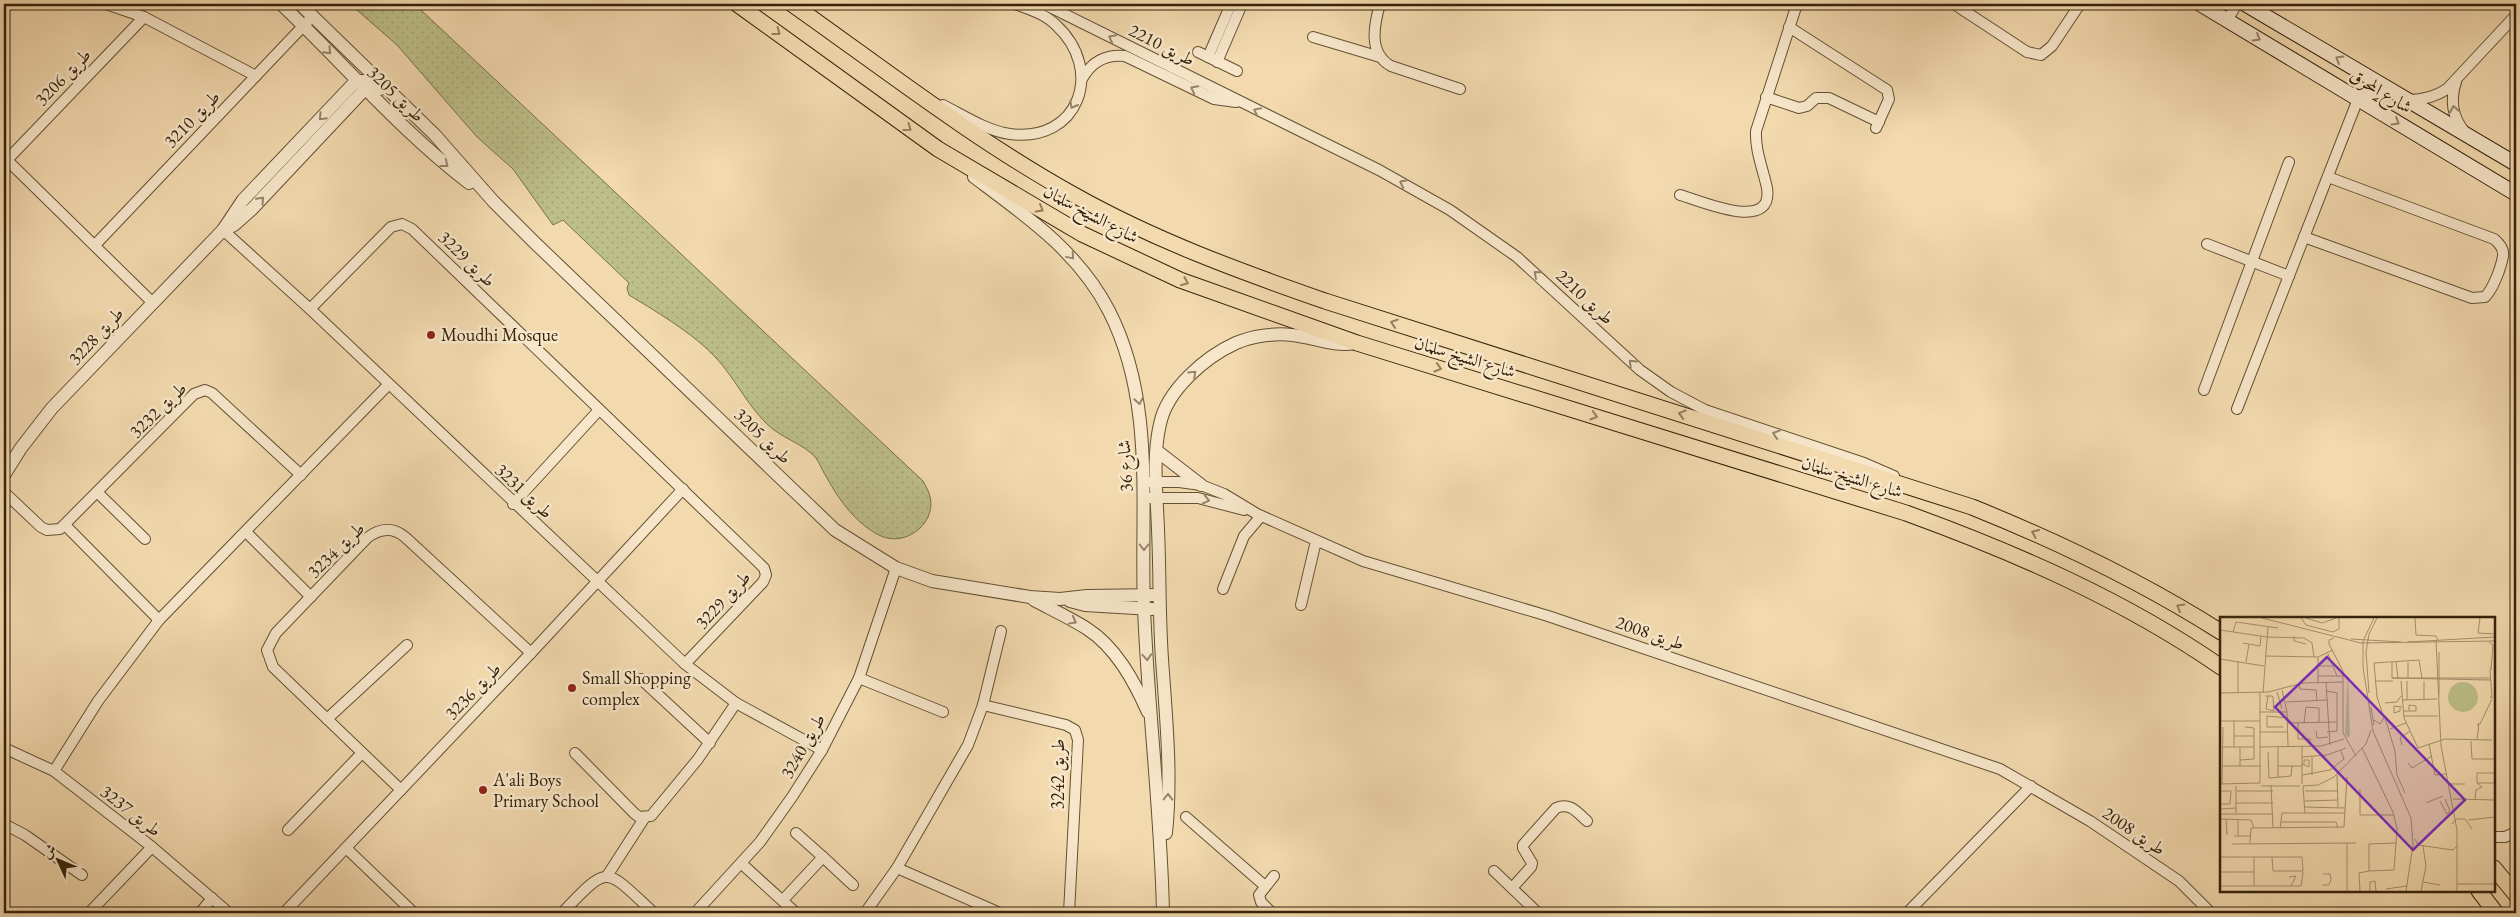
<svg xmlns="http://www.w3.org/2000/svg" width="2520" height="917" font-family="'EB Garamond',Amiri,serif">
  <defs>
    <pattern id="grass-dots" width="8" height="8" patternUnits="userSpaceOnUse" patternTransform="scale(1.25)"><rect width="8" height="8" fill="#bdbf89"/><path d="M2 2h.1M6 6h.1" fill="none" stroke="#a3a475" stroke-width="1.8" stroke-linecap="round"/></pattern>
  </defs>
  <rect width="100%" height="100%" fill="#f2d9ae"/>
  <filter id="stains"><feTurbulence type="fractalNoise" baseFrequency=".004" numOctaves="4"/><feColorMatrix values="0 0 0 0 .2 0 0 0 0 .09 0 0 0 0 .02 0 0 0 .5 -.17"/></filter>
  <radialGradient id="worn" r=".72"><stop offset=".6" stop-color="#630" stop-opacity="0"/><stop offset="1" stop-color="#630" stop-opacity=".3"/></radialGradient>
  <!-- grass -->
  <path fill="url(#grass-dots)" stroke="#79704a" d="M350,4h64l7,6 502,471c7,12 11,22 5,36 -8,17 -29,27 -47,19 -24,-11 -42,-36 -54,-58 -4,-6 -7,-14 -11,-20 -13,-15 -36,-20 -50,-35 -17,-17 -28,-38 -43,-57 -23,-29 -63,-52 -94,-71l-2,-7 2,-5 -66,-63 -10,5 -40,-56 -36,-32 -80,-92z"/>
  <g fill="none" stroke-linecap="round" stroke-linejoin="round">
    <defs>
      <g id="minor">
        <polyline points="106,4 144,17 256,76"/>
        <polyline points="1044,4 1379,170 1450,210 1517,257 1640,370 1671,392 1705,410 1864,463 1894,476"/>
        <path d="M1380,4c-6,21 -12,49 11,62l69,23"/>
        <polyline points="1954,4 2027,52 2041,55 2052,46 2080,4"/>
        <polyline points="2227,20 2237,4"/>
        <polyline points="1789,27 1887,90 1889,99 1876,128"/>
        <polyline points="1313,37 1380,57"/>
        <polyline points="1198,52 1237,71"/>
        <polyline points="1208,57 1231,4"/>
        <polyline points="1217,62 1242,4"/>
        <path d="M1082,79c9,-17 24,-25 43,-23l89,43 22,3"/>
        <path d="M2456,82c-6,18 -4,34 8,49"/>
        <polyline points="1766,97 1799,108 1807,106 1816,98 1829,98 1879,122"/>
        <path d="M2409,100c15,0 26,-3 38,-11l69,-74"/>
        <path d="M943,105c20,10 44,26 67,29 69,9 95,-64 46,-109 -11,-11 -27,-16 -41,-21"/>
        <polyline points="4,157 152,302"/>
        <polyline points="7,160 144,17"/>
        <path d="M1680,195c19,5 94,39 87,-7 -4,-19 -12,-37 -11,-57l41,-127"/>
        <polyline points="223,230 310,309 685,664 736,703 822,750"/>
        <path d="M2304,237l168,61 13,-1c8,-8 16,-29 18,-41 1,-7 -4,-13 -9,-17l-166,-62"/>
        <polyline points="2207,244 2289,276"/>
        <polyline points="95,245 308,21"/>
        <polyline points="310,309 391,227 402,224 412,229 764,568 766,575 763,582 685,664"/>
        <polyline points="2204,390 2289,162"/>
        <polyline points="2237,409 2358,99"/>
        <polyline points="1148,482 1179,482 1201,485 1224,494 1257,514 1363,561 1548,616 2000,769 2090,821 2179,881 2211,913"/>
        <polyline points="4,492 41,527 47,530 60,529 194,394 205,390 212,393 301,475"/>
        <polyline points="98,493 145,539"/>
        <polyline points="1150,498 1198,498 1244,510"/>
        <polyline points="513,504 599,410"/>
        <polyline points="66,526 159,620"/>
        <polyline points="246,532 311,597"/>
        <polyline points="1223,589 1244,536 1261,516"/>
        <polyline points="1301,605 1316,541"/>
        <polyline points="859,678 943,712"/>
        <polyline points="641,679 710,743"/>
        <polyline points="983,705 1066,725 1075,730 1078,740 1069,913"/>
        <polyline points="327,719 407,645"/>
        <polyline points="4,748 54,771 152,847 229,913"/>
        <polyline points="575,753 634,813 639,817 651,816 698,759 736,703"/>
        <polyline points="54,771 98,701 159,620 388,385"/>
        <path d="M401,790l-128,-123 -6,-17 9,-17 91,-95c13,-10 26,-11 38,-1l126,116"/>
        <polyline points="1186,817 1265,886"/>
        <polyline points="4,824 25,835 82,875"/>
        <polyline points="288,830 362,753"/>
        <polyline points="796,833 823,857"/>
        <polyline points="2494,837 2505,837 2516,832"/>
        <polyline points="346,848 414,913"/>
        <polyline points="742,864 796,913"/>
        <polyline points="897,868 1000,913"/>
        <polyline points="1494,871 1538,913"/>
        <polyline points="607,876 645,817"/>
        <path d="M1512,888l19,-21 1,-4 -9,-15v-3l33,-37c14,-6 21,4 31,13"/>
        <polyline points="783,900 823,857 853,885"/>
        <polyline points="89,913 152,847"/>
        <polyline points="200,913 212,898"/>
        <polyline points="284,913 531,653 683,489"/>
        <path d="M562,913c48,-50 42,-46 92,0"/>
        <polyline points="695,913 760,842 792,797 822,750 859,678 896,568"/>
        <polyline points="865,913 897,868 968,745 983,705 1001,631"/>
        <polyline points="1272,913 1261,902 1259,895 1274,876"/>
        <polyline points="1907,913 2031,786"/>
      </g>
      <g id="tertiary">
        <path d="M281,4c63,60 119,126 188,179"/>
        <polyline points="300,4 435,135 493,201 534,242 835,530 896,568 932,581 1030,597 1060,599 1087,596 1159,595"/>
        <path d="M974,177c51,38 105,75 135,134 47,92 31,197 35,297 4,102 17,203 19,305"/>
        <polyline points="223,230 234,225 252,209 365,89 367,83"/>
        <polyline points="1157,451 1201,485"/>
        <polyline points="4,475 21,448 52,408 223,230 243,200 356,81 368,81 380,89"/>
        <path d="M1034,600c17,9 36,18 52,28 30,19 48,53 62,84"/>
        <polyline points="1070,601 1085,605 1152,609"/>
        <path d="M1166,833c6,-58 0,-116 -4,-174 -3,-43 -2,-86 -4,-129 -1,-34 -6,-72 2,-106 7,-34 45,-67 76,-81 16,-7 38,-10 56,-8 21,2 41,12 63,8"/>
      </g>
      <g id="secondary">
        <polyline points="2200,4 2516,194"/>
        <polyline points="2245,4 2516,164"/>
        <polyline points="2358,99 2370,92 2390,90"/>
      </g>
      <g id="primary">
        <path d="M737,4l201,145 144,85 98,46 177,63 549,170c110,40 218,87 315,154"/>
        <path d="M792,4c92,65 183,136 282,191 80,45 165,76 251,106l647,206c87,35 170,75 249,125"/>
        <polyline points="2494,868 2516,895"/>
        <polyline points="2479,891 2496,913"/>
      </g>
    </defs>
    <!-- minor casing -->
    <use href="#minor" stroke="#645033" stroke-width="12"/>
    <!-- tertiary casing -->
    <use href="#tertiary" stroke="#645033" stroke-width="14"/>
    <!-- secondary casing -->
    <use href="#secondary" stroke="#35220a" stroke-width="16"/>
    <!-- primary casing -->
    <use href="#primary" stroke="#35220a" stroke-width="17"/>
    <!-- minor -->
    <use href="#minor" stroke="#f7e6ca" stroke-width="10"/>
    <!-- tertiary -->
    <use href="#tertiary" stroke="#f7e6ca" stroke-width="12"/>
    <!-- secondary -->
    <use href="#secondary" stroke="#f7e6ca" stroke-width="14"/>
    <!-- primary -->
    <use href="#primary" stroke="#f2d9ae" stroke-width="15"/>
  </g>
  <!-- one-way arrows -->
  <defs><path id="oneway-chevron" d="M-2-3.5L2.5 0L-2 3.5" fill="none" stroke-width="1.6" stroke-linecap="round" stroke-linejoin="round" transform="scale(1.25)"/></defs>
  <g stroke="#947e5c">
    <use href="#oneway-chevron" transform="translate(777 32) rotate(36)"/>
    <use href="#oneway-chevron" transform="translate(908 128) rotate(36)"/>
    <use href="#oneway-chevron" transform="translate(1040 209) rotate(30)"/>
    <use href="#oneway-chevron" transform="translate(1185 282) rotate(22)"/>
    <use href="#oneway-chevron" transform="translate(1394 323) rotate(-162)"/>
    <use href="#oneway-chevron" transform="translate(1438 368) rotate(17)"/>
    <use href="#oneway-chevron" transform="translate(1682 414) rotate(-163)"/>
    <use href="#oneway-chevron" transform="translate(1594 416) rotate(17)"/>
    <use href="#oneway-chevron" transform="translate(2035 533) rotate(-156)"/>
    <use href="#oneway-chevron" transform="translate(2180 607) rotate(-149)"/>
  </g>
  <g stroke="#96846a">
    <use href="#oneway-chevron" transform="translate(1112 38) rotate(-153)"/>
    <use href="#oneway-chevron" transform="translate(2257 38) rotate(31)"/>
    <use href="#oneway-chevron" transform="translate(328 51) rotate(47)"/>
    <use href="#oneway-chevron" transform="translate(2339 59) rotate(-149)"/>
    <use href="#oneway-chevron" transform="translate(1194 89) rotate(-153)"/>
    <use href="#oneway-chevron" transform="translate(1073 105) rotate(120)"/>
    <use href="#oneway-chevron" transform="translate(2454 109) rotate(-100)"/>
    <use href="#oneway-chevron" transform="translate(1257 111) rotate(-154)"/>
    <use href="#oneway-chevron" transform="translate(322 117) rotate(134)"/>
    <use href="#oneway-chevron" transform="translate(2396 122) rotate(31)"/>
    <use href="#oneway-chevron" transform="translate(445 164) rotate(38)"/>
    <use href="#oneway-chevron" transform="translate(1403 183) rotate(-153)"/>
    <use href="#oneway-chevron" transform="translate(261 200) rotate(-47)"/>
    <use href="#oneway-chevron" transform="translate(1071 256) rotate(50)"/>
    <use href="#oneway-chevron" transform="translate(1537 274) rotate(-139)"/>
    <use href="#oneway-chevron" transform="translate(1632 363) rotate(-136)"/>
    <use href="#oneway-chevron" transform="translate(1193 374) rotate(-43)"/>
    <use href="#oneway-chevron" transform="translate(1139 401) rotate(80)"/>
    <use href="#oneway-chevron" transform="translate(1776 434) rotate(-162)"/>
    <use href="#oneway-chevron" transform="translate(1206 500) rotate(13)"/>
    <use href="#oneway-chevron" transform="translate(1144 547) rotate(90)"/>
    <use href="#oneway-chevron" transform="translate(1073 621) rotate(29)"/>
    <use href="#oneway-chevron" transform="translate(1147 657) rotate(86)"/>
    <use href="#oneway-chevron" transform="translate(1168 797) rotate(-89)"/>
  </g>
  <!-- markers -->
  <g fill="#8f2418" stroke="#f7e6ca" stroke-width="2">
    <circle cx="431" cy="335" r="5"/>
    <circle cx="572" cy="688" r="5"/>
    <circle cx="483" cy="790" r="5"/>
  </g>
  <g text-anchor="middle" stroke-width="5" stroke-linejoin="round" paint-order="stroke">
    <!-- street labels -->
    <g font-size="18" fill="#35220a" stroke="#f7e6ca">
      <text transform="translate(1162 45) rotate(27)" y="6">طريق 2210</text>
      <text transform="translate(63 77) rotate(-46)" y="6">طريق 3206</text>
      <text transform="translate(2381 91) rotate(31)" y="6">شارع المحرق</text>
      <text transform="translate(396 94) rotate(44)" y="6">طريق 3205</text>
      <text transform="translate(192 119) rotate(-46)" y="6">طريق 3210</text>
      <text transform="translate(1091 214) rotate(28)" y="6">شارع الشيخ سلمان</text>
      <text transform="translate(467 259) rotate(44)" y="6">طريق 3229</text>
      <text transform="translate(1585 297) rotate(43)" y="6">طريق 2210</text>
      <text transform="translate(96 336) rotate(-47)" y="6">طريق 3228</text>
      <text transform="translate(1465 357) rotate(17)" y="6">شارع الشيخ سلمان</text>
      <text transform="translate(158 410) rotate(-44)" y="6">طريق 3232</text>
      <text transform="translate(763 436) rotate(44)" y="6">طريق 3205</text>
      <text transform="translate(1125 466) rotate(-93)" y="6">شارع 36</text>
      <text transform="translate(1852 477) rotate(17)" y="6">شارع الشيخ سلمان</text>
      <text transform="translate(524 491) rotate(43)" y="6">طريق 3231</text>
      <text transform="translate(336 550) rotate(-44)" y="6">طريق 3234</text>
      <text transform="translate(723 600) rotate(-47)" y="6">طريق 3229</text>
      <text transform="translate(1650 633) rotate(19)" y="6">طريق 2008</text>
      <text transform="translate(473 691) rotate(-46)" y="6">طريق 3236</text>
      <text transform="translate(803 746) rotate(-60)" y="6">طريق 3240</text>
      <text transform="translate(1058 774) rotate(-90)" y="6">طريق 3242</text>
      <text transform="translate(131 811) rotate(38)" y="6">طريق 3237</text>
      <text transform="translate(2134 831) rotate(34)" y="6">طريق 2008</text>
    </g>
    <!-- poi labels -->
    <g font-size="18" fill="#35220a" stroke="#f7e6ca" text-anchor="start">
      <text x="441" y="341">Moudhi Mosque</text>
      <text x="582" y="684">Small Shopping<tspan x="582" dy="21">complex</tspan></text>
      <text x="493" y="786">A'ali Boys<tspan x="493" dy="21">Primary School</tspan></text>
    </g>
  </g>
  <!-- overview -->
  <g transform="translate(2220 617)">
    <rect width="275" height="275" fill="#f2d9ae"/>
    <path d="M128,55l2,64 -2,2 -3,-4z" fill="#bdbf89"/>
    <path d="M228 80a15 15 0 1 1 30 0a15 15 0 1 1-30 0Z" fill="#bdbf89"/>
    <path fill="none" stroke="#a6906c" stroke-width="1" d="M42,1l99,25 134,-2M81,1l5,7 27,7 6,-3v-11M86,1l16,5 14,-5M154,1l-11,23v26l10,64 38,87 2,27 -7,46M195,1l1,17 20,1 2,4M260,1l-2,15 17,1M0,13l47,7 37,1 8,5 2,14M13,15l3,-10 42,6M74,19v5l12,3M114,21l-5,2v4l14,27v62l13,23M131,22l50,3M216,23l5,106 16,84v61M188,25l87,-5M269,25l4,3 -2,25v-3M23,26l17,3 1,-10M219,35v43M108,37l9,22M45,39l53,1 15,-7M98,40v25M0,42l44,7M26,45l3,-18M176,45l2,16M188,45v16M98,49h16M98,59h25M172,61v-16M270,61h-98l98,2M155,64h18M181,64l3,37 14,30 27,-9 47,1M187,64v19M204,64v18M106,65l4,63M79,66l1,6 16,1 1,10M62,73l5,22 1,34M107,74l10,2v38l-10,1M18,75v-31M57,75l5,17M0,76l48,-1 35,-9 40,-1M43,76l5,-66M149,76l-3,-41 3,-18 8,-16M45,79h7l1,1 1,14 -8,-2 2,-13M270,80l2,1 -2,-28M182,83l35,-1M66,85l41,-2M165,86l12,-1 4,-6M151,90l3,18M180,91v3l-6,2v-7l8,1M184,94h12v-5l-7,-1v6M40,95h27M184,99h34M165,101l10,33 2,24 8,18M154,103l6,4 4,-6 -7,-21 -3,-34 45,-3 3,18M0,104h40M68,106l49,-1M78,106v16h12l1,7M84,106l2,-16 13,1v15M260,107l12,-25M63,110h-16v-11l21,2M170,112l16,-6M96,114l1,7 11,-1M40,115h28M14,119h20M257,123l2,-17 -2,3M251,124l1,18h23M209,127l6,31 11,-1M182,128l-2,-7 10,-7M82,129v38M3,130h31M14,130v-26M20,130v19M40,130l61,-1 23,-7M142,131l31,64 4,17 -3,41 -25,1M48,135l1,26M82,140l25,-2 19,-7M92,140v18M20,143l14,-1v-31l-9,-1M188,146l4,5 20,-12M82,147l7,3v-7h-5v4M3,149h37M58,149h24M257,156h18M82,158l28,-5 14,-11 -3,-8M117,158l1,32M49,161l22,-2 1,-10M58,161v-31M257,166h18M0,167l40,-1v-90M2,167l1,-57M228,167h17M51,168l2,43M41,169h39M83,169l15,-1 16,-8 32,-33 5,-14M83,169l2,27M140,172v26h34M0,174h11l-1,13h-10M17,174h36M85,174h33M233,182l42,1M255,183l1,-10 6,-3 -5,-4v-10M85,184l33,-1M220,184l7,13 3,-3 -5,-12M16,186h37M206,186l17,-7M85,190l40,1M0,192l16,-1M16,196v-27M0,197h53M0,202l31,1 3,8M6,202l1,16M248,203l27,-3M61,205h55l2,6M232,207l4,-5h9l7,10M60,211l2,-15h63M14,219h16M18,219v-17M195,222l3,6 35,5 4,-4M30,226l1,-15 93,-1 3,-50M127,226v48M12,227l124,-1M0,240h82l1,14h-30l-1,-14M34,240v29M0,255h34M69,260l7,-1 -5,10M203,265l17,3M237,267h38M102,268h7l2,-6 -1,-5h-7M0,269h81l2,-14M166,272l21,-3M140,274l-1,-18 10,-2v-27l27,-1M150,274v-9l5,-1 1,10M201,274l5,-25 -3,-20"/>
    <path fill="#7b2cbf" fill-opacity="0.15" stroke="#7b2cbf" stroke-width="2.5" d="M107,40l138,143 -52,50 -138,-143z"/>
    <rect width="275" height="275" fill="none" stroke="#35220a" stroke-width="2.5"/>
  </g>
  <!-- margin -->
  <rect width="2520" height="917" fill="none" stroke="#f2d9ae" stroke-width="20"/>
  <rect x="5" y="5" width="2510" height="907" fill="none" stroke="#35220a" stroke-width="2.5"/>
  <rect x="10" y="10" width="2500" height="897" fill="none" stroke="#35220a"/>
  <!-- north arrow -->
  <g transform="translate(58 860) rotate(314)" stroke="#f7e6ca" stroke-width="4" paint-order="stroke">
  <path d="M0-4L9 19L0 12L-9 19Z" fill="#35220a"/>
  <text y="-8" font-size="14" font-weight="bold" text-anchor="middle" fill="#35220a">ش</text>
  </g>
  <rect width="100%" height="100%" filter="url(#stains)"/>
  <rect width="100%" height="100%" fill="url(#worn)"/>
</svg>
